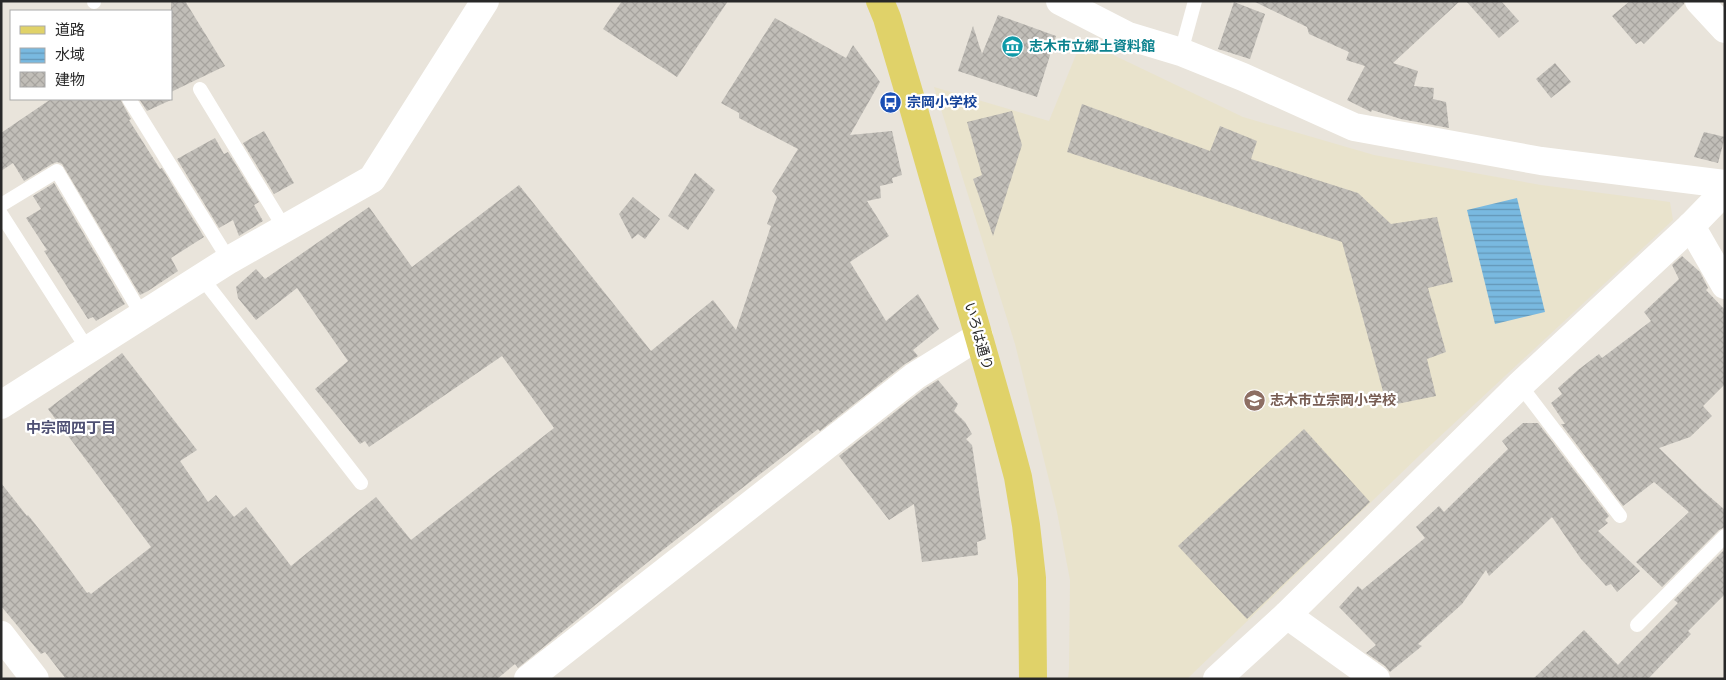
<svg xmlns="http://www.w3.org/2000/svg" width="1726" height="680" font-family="'PT Sans','Noto Sans JP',sans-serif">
  <defs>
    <pattern id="water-rules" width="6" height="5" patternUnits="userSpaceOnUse" patternTransform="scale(1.25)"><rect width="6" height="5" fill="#79b9e0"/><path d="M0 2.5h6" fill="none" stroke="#6396b6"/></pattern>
    <pattern id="building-cross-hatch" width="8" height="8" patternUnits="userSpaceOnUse" patternTransform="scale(1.25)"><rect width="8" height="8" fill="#c1beb8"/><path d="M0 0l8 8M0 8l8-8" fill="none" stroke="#a6a39e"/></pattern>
  </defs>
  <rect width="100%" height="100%" fill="#e9e4db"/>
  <!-- education -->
  <polygon fill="#e9e3cc" points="1082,40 1243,117 1374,155 1541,185 1670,202 1673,220 1420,455 1187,679 1068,679 1069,669 1070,580 1057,512 1015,344 934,87 1049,121"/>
  <!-- water -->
  <polygon fill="url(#water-rules)" points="1517,198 1545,312 1495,324 1467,210"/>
  <!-- building -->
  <g fill="url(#building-cross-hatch)">
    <polygon points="171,1 185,1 225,66 171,92"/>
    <polygon points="622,1 728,1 677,77 603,29"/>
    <polygon points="1253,1 1460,1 1393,63 1418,71 1414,86 1434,88 1433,99 1446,102 1449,128 1401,119 1372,110 1371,112 1347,100 1365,66 1346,60 1349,52 1309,34 1307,27"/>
    <polygon points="1466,1 1501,1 1519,21 1499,38"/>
    <polygon points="1630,1 1684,1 1684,4 1644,44 1641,41 1636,44 1612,16"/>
    <polygon points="1234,2 1265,14 1250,59 1218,49"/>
    <polygon points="998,15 1056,36 1037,97 958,71 973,26 982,54"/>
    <polygon points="775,18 846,58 853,45 880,82 850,135 892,131 902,175 892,178 893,183 880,186 881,198 867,201 889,236 850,262 886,321 918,294 939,329 913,350 918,356 905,364 820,431 818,429 659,553 518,668 515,664 497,679 66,679 45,652 41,654 1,606 1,483 27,516 28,515 54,548 87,593 89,592 91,594 151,547 48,409 122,353 197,450 180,461 208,502 216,495 234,517 246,507 291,566 376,497 411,540 554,428 502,356 369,447 365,441 360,444 315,389 348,361 297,288 256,320 238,298 236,287 256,269 265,279 369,207 412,267 519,185 651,351 713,300 736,330 771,226 767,224 777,197 772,191 798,149 739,118 739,113 721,103"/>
    <polygon points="1555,63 1571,82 1551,98 1536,79"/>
    <polygon points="51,99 120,99 131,119 129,120 160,169 162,168 204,237 171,258 178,271 148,291 140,295 62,164 57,162 52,164 24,181 13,163 1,171 1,133"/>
    <polygon points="139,99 173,99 147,111"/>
    <polygon points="1082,104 1210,151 1220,126 1257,141 1251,159 1358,193 1391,224 1437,217 1453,282 1428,288 1446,352 1427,359 1436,396 1387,406 1342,242 1067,152"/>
    <polygon points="1012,111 1022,145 993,236 973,179 982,175 967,122"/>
    <polygon points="264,131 294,183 274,194 243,143"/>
    <polygon points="1704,132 1725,137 1718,163 1694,157"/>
    <polygon points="215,138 224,154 228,152 259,202 254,205 263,221 239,236 233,220 219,228 177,159"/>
    <polygon points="695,173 715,190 688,230 668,216"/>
    <polygon points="54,183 125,304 96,321 93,317 88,319 44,251 47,250 26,218 41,209 33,196"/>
    <polygon points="633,197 660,219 645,239 638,234 632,239 619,214"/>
    <polygon points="1682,256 1700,272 1708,288 1706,290 1725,310 1725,384 1703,406 1712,416 1690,437 1659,448 1702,490 1725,510 1725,527 1719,530 1662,587 1636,562 1689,512 1654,482 1623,506 1561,424 1565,424 1551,403 1562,394 1558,388 1578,370 1599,354 1602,358 1651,321 1644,312 1679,279 1672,265"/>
    <polygon points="938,380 958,404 954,411 965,422 972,434 966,439 972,445 986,539 977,542 978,555 922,562 914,504 889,520 839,456 924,389"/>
    <polygon points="1523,423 1538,423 1609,516 1605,520 1608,523 1598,531 1640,571 1617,592 1611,584 1606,586 1581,559 1552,517 1489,576 1486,570 1462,604 1418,644 1422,646 1390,672 1385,666 1366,653 1376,645 1339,607 1358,586 1362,590 1425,538 1416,527 1439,506 1444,512 1508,449 1502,441"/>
    <polygon points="1304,429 1370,502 1247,619 1178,546"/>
    <polygon points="1725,549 1725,594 1688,631 1691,634 1648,679 1533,679 1584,630 1618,665 1678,603 1674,600"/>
  </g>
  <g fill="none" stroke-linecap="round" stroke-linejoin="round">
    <!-- service -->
    <g stroke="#fff" stroke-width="14">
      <polyline points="94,1 94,2"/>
      <polyline points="1181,52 1195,1"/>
      <polyline points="200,89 285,229"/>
      <polyline points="129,99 229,260"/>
      <polyline points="1,205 57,171 142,315"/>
      <polyline points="1,214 88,350"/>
      <polyline points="202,278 361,483"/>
      <polyline points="1520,385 1620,516"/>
      <polyline points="1637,625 1725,536"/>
    </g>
    <!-- minor -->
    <g stroke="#fff" stroke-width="28">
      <polyline points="1060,1 1128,36 1181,52 1243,77 1354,127 1541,161 1725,184"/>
      <polyline points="1699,1 1725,29"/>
      <polyline points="1691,226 1725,285"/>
      <polyline points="1,405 229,260 372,179 485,1"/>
      <polyline points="1287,615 1376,679"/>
      <polyline points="1,635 35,679"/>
      <polyline points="528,679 915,376 979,336"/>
      <polyline points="1217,679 1287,615 1520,385 1691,226 1725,191"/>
    </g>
    <!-- primary -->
    <polyline stroke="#e0d269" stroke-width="28" points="880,1 887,18 910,96 1003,421 1018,477 1026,525 1032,578 1033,679"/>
  </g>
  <!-- icons -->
  <defs>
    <symbol id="museum-disc" viewBox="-11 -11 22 22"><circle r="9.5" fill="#0f9aa8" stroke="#fff"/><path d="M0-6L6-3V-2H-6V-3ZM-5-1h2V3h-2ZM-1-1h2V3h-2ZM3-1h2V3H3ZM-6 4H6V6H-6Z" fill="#fff"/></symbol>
    <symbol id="bus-disc" viewBox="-11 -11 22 22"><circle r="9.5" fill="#1a4fb4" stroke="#fff"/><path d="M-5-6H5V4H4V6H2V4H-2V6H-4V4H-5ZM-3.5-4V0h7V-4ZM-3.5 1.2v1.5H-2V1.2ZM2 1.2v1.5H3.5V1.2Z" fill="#fff"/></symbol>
    <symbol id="school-disc" viewBox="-11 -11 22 22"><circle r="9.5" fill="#8d6e63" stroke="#fff"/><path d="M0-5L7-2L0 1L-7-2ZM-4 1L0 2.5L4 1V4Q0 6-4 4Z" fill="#fff"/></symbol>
  </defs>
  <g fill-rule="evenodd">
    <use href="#museum-disc" x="1000" y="34" width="25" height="25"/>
    <use href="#bus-disc" x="878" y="90" width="25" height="25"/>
    <use href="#school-disc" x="1242" y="388" width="25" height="25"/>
  </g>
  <g text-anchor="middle" stroke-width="4.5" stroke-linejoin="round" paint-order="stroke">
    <!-- culture labels -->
    <g font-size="14" font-weight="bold" fill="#0d838f" stroke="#fff" text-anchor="start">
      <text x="1029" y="51">志木市立郷土資料館</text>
    </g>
    <!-- transit labels -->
    <g font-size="14" font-weight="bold" fill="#164399" stroke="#fff" text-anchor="start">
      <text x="907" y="107">宗岡小学校</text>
    </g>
    <!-- street labels -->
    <g font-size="14" fill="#282828" stroke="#fff">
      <text transform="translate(979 336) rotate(74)" y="5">いろは通り</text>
    </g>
    <!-- education labels -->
    <g font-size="14" font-weight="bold" fill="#785e54" stroke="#fff" text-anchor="start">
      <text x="1270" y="405">志木市立宗岡小学校</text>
    </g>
    <!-- neighbourhood labels -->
    <g font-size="15" font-weight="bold" fill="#4e5073" stroke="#fff">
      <text x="71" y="433">中宗岡四丁目</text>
    </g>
  </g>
  <!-- border -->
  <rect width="1726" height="680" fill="none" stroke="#282828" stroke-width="5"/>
  <!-- legend -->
  <rect x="10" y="10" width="162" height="90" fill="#ffffff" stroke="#a9a9a9"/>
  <rect x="20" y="26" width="25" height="8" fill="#e0d269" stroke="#a9a9a9"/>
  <text x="55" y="35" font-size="15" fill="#282828">道路</text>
  <rect x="20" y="48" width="25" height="15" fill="url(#water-rules)" stroke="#a9a9a9"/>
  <text x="55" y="60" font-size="15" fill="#282828">水域</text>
  <rect x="20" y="72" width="25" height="15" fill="url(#building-cross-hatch)" stroke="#a9a9a9"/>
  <text x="55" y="85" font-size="15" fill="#282828">建物</text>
</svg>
